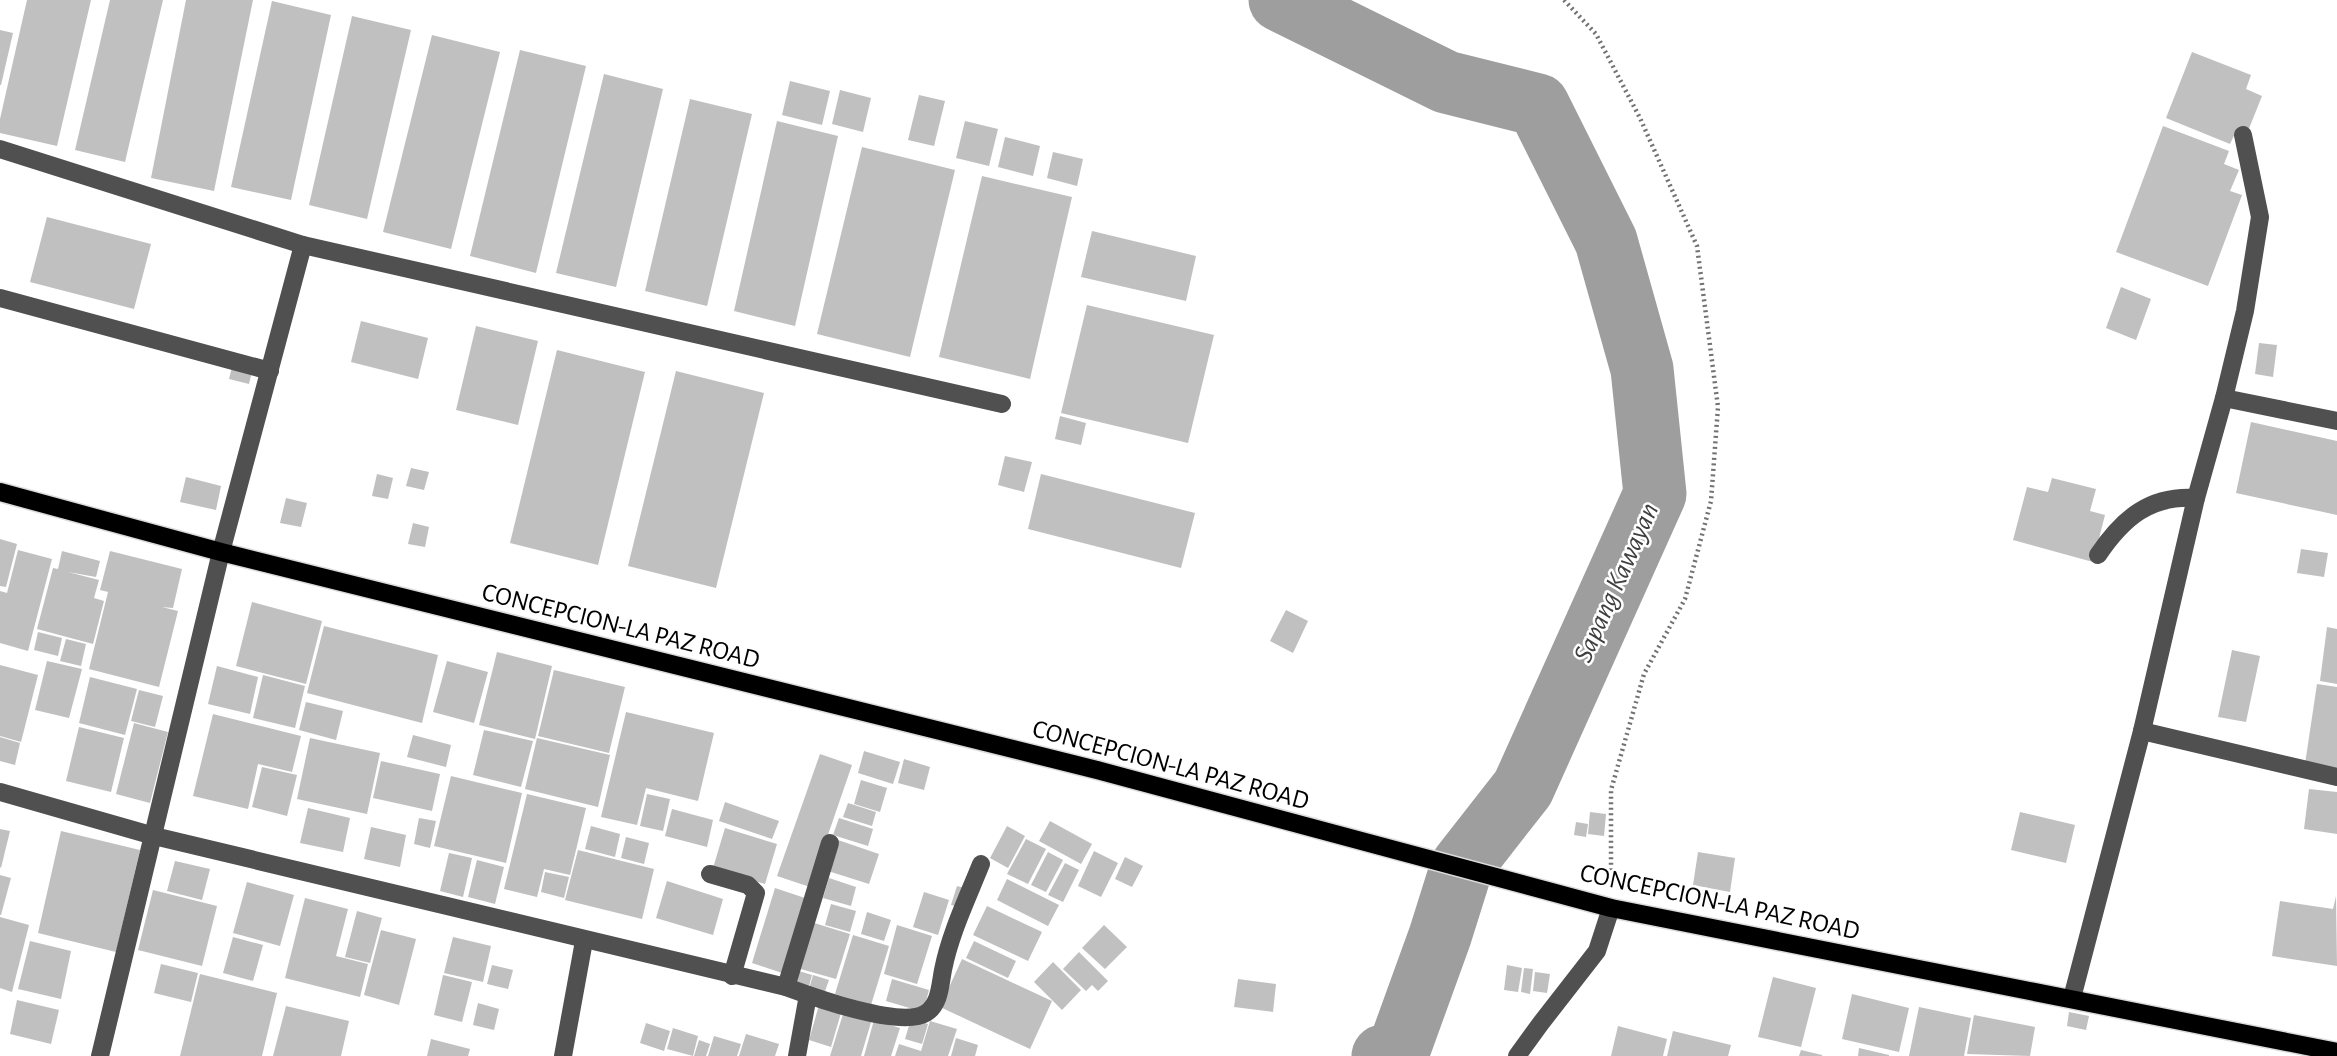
<svg xmlns="http://www.w3.org/2000/svg" width="2337" height="1056" font-family="'Alegreya Sans',sans-serif">
  <rect width="100%" height="100%" fill="#fff"/>
  <g fill="none" stroke-linecap="round" stroke-linejoin="round">
    <!-- river -->
    <polyline stroke="#9e9e9e" stroke-width="63" points="1280,0 1446,82 1538,105 1606,241 1642,369 1655,494 1523,788 1462,866 1440,936 1398,1052 1383,1056"/>
  </g>
  <!-- building -->
  <g fill="#c0c0c0">
    <polygon points="27,0 91,0 57,146 0,133 0,119"/>
    <polygon points="110,0 163,0 125,162 75,150"/>
    <polygon points="186,0 253,0 214,191 151,178"/>
    <polygon points="272,1 331,15 291,200 231,187"/>
    <polygon points="352,16 411,30 367,219 309,205"/>
    <polygon points="0,30 13,33 1,85 0,85"/>
    <polygon points="432,35 500,52 451,249 383,232"/>
    <polygon points="520,50 586,66 536,273 470,256"/>
    <polygon points="2192,52 2251,75 2246,89 2262,96 2248,131 2238,127 2230,144 2166,118"/>
    <polygon points="604,74 663,89 616,287 556,273"/>
    <polygon points="790,81 830,91 822,125 782,115"/>
    <polygon points="840,90 871,98 863,132 832,124"/>
    <polygon points="919,95 945,101 934,146 908,140"/>
    <polygon points="690,99 752,114 707,306 645,291"/>
    <polygon points="777,121 838,136 795,326 734,311"/>
    <polygon points="965,121 998,129 989,166 956,158"/>
    <polygon points="2163,126 2229,151 2224,164 2239,170 2230,191 2242,195 2208,286 2116,252"/>
    <polygon points="1005,137 1040,146 1033,176 998,167"/>
    <polygon points="862,147 955,170 910,357 817,334"/>
    <polygon points="1053,152 1083,159 1077,186 1047,178"/>
    <polygon points="982,176 1072,197 1030,379 939,357"/>
    <polygon points="47,217 151,244 134,309 30,282"/>
    <polygon points="1092,231 1196,256 1186,301 1081,277"/>
    <polygon points="2121,287 2151,299 2136,340 2106,328"/>
    <polygon points="1087,305 1214,335 1188,443 1061,413"/>
    <polygon points="361,321 428,338 418,379 351,362"/>
    <polygon points="476,326 538,341 518,425 456,410"/>
    <polygon points="2259,343 2277,345 2273,377 2255,374"/>
    <polygon points="557,350 645,372 598,565 510,543"/>
    <polygon points="233,363 253,368 249,384 229,379"/>
    <polygon points="676,371 764,393 716,588 628,566"/>
    <polygon points="1060,416 1086,423 1081,445 1055,439"/>
    <polygon points="2251,422 2337,441 2337,515 2236,493"/>
    <polygon points="1005,456 1032,462 1024,492 998,485"/>
    <polygon points="411,468 429,472 424,490 406,486"/>
    <polygon points="377,474 393,478 388,499 372,496"/>
    <polygon points="1041,474 1195,513 1181,568 1028,529"/>
    <polygon points="186,477 221,486 216,510 180,502"/>
    <polygon points="2052,478 2096,489 2090,511 2105,515 2093,562 2013,540 2027,487 2048,492"/>
    <polygon points="286,498 307,503 301,527 280,523"/>
    <polygon points="413,523 429,527 425,547 408,544"/>
    <polygon points="0,539 17,544 6,587 0,586"/>
    <polygon points="2301,549 2328,553 2324,577 2297,573"/>
    <polygon points="18,550 52,559 28,651 0,643 0,591 7,593"/>
    <polygon points="62,551 100,561 96,577 68,572 99,580 94,598 104,601 93,644 37,629 53,568 58,569"/>
    <polygon points="110,551 182,569 173,608 162,607 178,611 159,687 89,669 108,592 100,590"/>
    <polygon points="252,602 322,621 306,684 236,666"/>
    <polygon points="1286,610 1308,621 1293,653 1270,641"/>
    <polygon points="324,626 438,655 422,723 307,693"/>
    <polygon points="2327,627 2337,629 2337,684 2320,681"/>
    <polygon points="38,632 62,638 58,656 34,650"/>
    <polygon points="66,639 86,644 81,666 60,661"/>
    <polygon points="2232,650 2260,656 2246,722 2218,717"/>
    <polygon points="497,652 552,666 535,739 479,725"/>
    <polygon points="47,661 82,669 69,718 35,710"/>
    <polygon points="447,661 488,672 474,723 433,712"/>
    <polygon points="0,665 38,675 21,742 0,736"/>
    <polygon points="217,666 258,677 250,714 208,704"/>
    <polygon points="554,670 625,687 609,753 538,736"/>
    <polygon points="263,675 305,686 295,728 253,718"/>
    <polygon points="90,677 137,689 125,735 79,723"/>
    <polygon points="2317,684 2337,687 2337,769 2305,764"/>
    <polygon points="139,690 163,696 155,727 131,721"/>
    <polygon points="306,702 343,711 336,740 299,730"/>
    <polygon points="626,712 714,733 698,801 646,788 637,825 601,817"/>
    <polygon points="213,714 301,736 292,772 258,764 248,809 193,796"/>
    <polygon points="134,723 168,732 150,803 116,794"/>
    <polygon points="79,727 124,738 111,792 66,781"/>
    <polygon points="484,730 533,741 521,787 473,775"/>
    <polygon points="413,735 451,745 446,767 407,757"/>
    <polygon points="0,737 20,743 15,765 0,761"/>
    <polygon points="310,738 380,753 367,814 297,799"/>
    <polygon points="537,738 610,755 598,807 525,789"/>
    <polygon points="864,751 900,762 893,784 858,773"/>
    <polygon points="820,754 852,765 810,887 777,876"/>
    <polygon points="904,759 930,767 924,790 898,783"/>
    <polygon points="381,761 440,774 432,811 373,798"/>
    <polygon points="262,767 297,775 287,816 252,807"/>
    <polygon points="451,776 522,793 506,863 434,846"/>
    <polygon points="861,780 887,788 880,812 854,804"/>
    <polygon points="2309,789 2337,792 2337,834 2304,829"/>
    <polygon points="527,794 586,808 570,875 544,869 537,897 504,889"/>
    <polygon points="647,794 670,799 663,831 640,826"/>
    <polygon points="725,802 779,821 772,839 719,821"/>
    <polygon points="848,803 876,812 872,826 843,817"/>
    <polygon points="308,808 350,818 343,852 300,843"/>
    <polygon points="672,809 713,820 707,847 665,836"/>
    <polygon points="1590,812 1606,814 1604,836 1588,834"/>
    <polygon points="2020,812 2075,825 2066,863 2011,850"/>
    <polygon points="419,818 436,821 430,848 414,844"/>
    <polygon points="839,818 873,829 868,846 833,835"/>
    <polygon points="1050,821 1092,844 1081,864 1039,841"/>
    <polygon points="1576,822 1588,824 1586,837 1574,835"/>
    <polygon points="591,826 620,834 615,857 585,849"/>
    <polygon points="1007,826 1025,836 1008,868 990,858"/>
    <polygon points="371,827 406,835 400,867 364,859"/>
    <polygon points="725,828 777,844 765,884 713,868"/>
    <polygon points="0,829 10,831 1,868 0,867"/>
    <polygon points="61,831 140,850 116,952 38,933"/>
    <polygon points="626,837 649,843 644,864 621,858"/>
    <polygon points="1026,839 1046,849 1028,884 1007,874"/>
    <polygon points="838,840 879,854 869,884 828,871"/>
    <polygon points="578,850 654,869 642,919 565,900"/>
    <polygon points="1094,851 1118,863 1101,897 1078,886"/>
    <polygon points="1048,852 1063,860 1046,892 1031,885"/>
    <polygon points="1698,852 1735,858 1730,892 1693,885"/>
    <polygon points="449,853 472,858 463,897 440,891"/>
    <polygon points="1125,857 1143,866 1132,887 1115,879"/>
    <polygon points="477,860 504,867 495,904 468,897"/>
    <polygon points="175,861 210,869 202,900 167,891"/>
    <polygon points="1065,863 1079,870 1063,902 1048,895"/>
    <polygon points="545,872 569,877 564,898 541,892"/>
    <polygon points="0,875 11,878 1,915 0,915"/>
    <polygon points="829,878 856,887 851,906 823,898"/>
    <polygon points="1007,879 1059,905 1048,926 997,900"/>
    <polygon points="667,881 723,899 713,935 656,918"/>
    <polygon points="247,882 294,895 280,946 233,933"/>
    <polygon points="957,886 965,888 959,907 951,905"/>
    <polygon points="775,888 805,898 782,973 752,963"/>
    <polygon points="153,890 217,906 202,966 138,950"/>
    <polygon points="924,892 949,900 938,935 913,927"/>
    <polygon points="2336,896 2337,966 2272,956 2280,901 2333,909"/>
    <polygon points="305,898 348,909 336,956 368,964 360,997 285,978"/>
    <polygon points="831,904 856,911 850,932 825,925"/>
    <polygon points="987,906 1042,932 1028,961 973,935"/>
    <polygon points="357,911 382,918 370,963 345,957"/>
    <polygon points="867,912 891,920 884,941 861,934"/>
    <polygon points="0,917 29,925 12,992 0,988"/>
    <polygon points="811,922 850,934 836,979 797,968"/>
    <polygon points="897,925 932,936 917,984 884,974"/>
    <polygon points="1104,925 1127,947 1105,969 1082,948"/>
    <polygon points="381,930 416,939 399,1005 364,995"/>
    <polygon points="853,935 889,946 871,1005 835,994"/>
    <polygon points="233,937 263,945 253,981 223,973"/>
    <polygon points="453,937 491,946 483,982 444,973"/>
    <polygon points="30,941 71,951 61,999 18,989"/>
    <polygon points="974,941 1016,961 1008,978 966,958"/>
    <polygon points="1079,952 1108,981 1098,991 1092,985 1086,991 1063,969"/>
    <polygon points="962,959 1052,1001 1030,1049 940,1007"/>
    <polygon points="1053,962 1081,990 1062,1010 1034,982"/>
    <polygon points="161,964 198,973 191,1002 154,993"/>
    <polygon points="492,965 513,970 508,989 487,984"/>
    <polygon points="1507,965 1522,968 1518,992 1504,990"/>
    <polygon points="1524,968 1533,969 1530,994 1521,992"/>
    <polygon points="799,971 812,975 808,990 795,986"/>
    <polygon points="1535,972 1550,974 1547,993 1533,991"/>
    <polygon points="200,974 277,993 262,1056 180,1056"/>
    <polygon points="443,975 472,982 462,1022 434,1015"/>
    <polygon points="813,975 829,980 824,994 809,989"/>
    <polygon points="1773,977 1816,988 1801,1047 1758,1037"/>
    <polygon points="892,979 929,990 923,1012 886,1001"/>
    <polygon points="1238,979 1276,984 1273,1012 1234,1007"/>
    <polygon points="1852,994 1909,1008 1899,1052 1842,1039"/>
    <polygon points="17,1000 59,1010 51,1044 10,1034"/>
    <polygon points="478,1003 499,1009 494,1030 473,1025"/>
    <polygon points="819,1005 841,1013 831,1047 809,1040"/>
    <polygon points="286,1006 349,1021 341,1056 273,1056"/>
    <polygon points="1919,1007 1971,1018 1964,1056 1909,1056"/>
    <polygon points="844,1011 872,1019 861,1056 830,1056"/>
    <polygon points="2069,1012 2089,1016 2086,1030 2067,1026"/>
    <polygon points="1974,1015 2035,1027 2030,1056 1967,1054"/>
    <polygon points="911,1019 928,1024 922,1044 905,1039"/>
    <polygon points="874,1020 900,1028 891,1056 864,1056"/>
    <polygon points="930,1021 957,1029 948,1056 895,1056 899,1044 921,1051"/>
    <polygon points="646,1023 670,1031 664,1051 640,1043"/>
    <polygon points="1618,1026 1667,1039 1663,1056 1611,1056"/>
    <polygon points="673,1028 698,1036 693,1056 667,1049"/>
    <polygon points="1673,1031 1731,1045 1728,1056 1667,1056"/>
    <polygon points="746,1034 779,1044 775,1056 739,1056"/>
    <polygon points="714,1036 741,1044 737,1056 708,1056"/>
    <polygon points="956,1038 978,1045 975,1056 951,1056"/>
    <polygon points="431,1039 470,1049 468,1056 427,1056"/>
    <polygon points="699,1040 710,1044 706,1056 694,1056"/>
    <polygon points="1859,1048 1889,1055 1889,1056 1858,1056"/>
    <polygon points="1801,1050 1822,1055 1822,1056 1799,1056"/>
  </g>
  <g fill="none" stroke-linecap="round" stroke-linejoin="round">
    <defs>
      <polyline id="major" points="0,492 221,552 1097,770 1611,908 2337,1052"/>
    </defs>
    <!-- major casing -->
    <use href="#major" stroke="#dbdbdb" stroke-width="21"/>
    <!-- path -->
    <polyline stroke="#727272" stroke-width="4.5" stroke-dasharray="2 3.5" stroke-linecap="butt" points="1564,0 1596,34 1640,118 1697,246 1718,407 1711,501 1685,599 1644,674 1611,790 1611,882"/>
    <!-- minor -->
    <g stroke="#505050" stroke-width="18">
      <polyline points="0,149 303,245"/>
      <polyline points="0,298 270,371"/>
      <polyline points="2224,398 2337,421"/>
      <path d="M2098,555c25,-37 52,-60 98,-57"/>
      <polyline points="2142,731 2337,777"/>
      <path d="M0,792l154,44 632,151c27,10 115,42 140,26 14,-9 14,-28 17,-43 7,-36 24,-71 38,-106"/>
      <polyline points="710,874 748,885 756,893 732,976"/>
      <polyline points="786,987 830,843"/>
      <polyline points="2072,998 2142,731 2196,498 2224,398 2245,311 2260,217 2243,135"/>
      <polyline points="100,1056 221,552 303,245 1002,404"/>
      <polyline points="563,1056 584,941"/>
      <polyline points="797,1056 808,995"/>
      <polyline points="1517,1056 1541,1023 1597,951 1611,908"/>
    </g>
    <!-- major -->
    <use href="#major" stroke="#000" stroke-width="18"/>
  </g>
  <g text-anchor="middle" stroke-width="5" stroke-linejoin="round" paint-order="stroke">
    <!-- street labels -->
    <g font-size="26" fill="#000" stroke="#fff">
      <text transform="translate(621 625) rotate(14)" y="9">CONCEPCION-LA PAZ ROAD</text>
      <text transform="translate(1171 764) rotate(15)" y="9">CONCEPCION-LA PAZ ROAD</text>
      <text transform="translate(1720 901) rotate(12)" y="9">CONCEPCION-LA PAZ ROAD</text>
    </g>
    <!-- water labels -->
    <g font-size="28" font-style="italic" fill="#3f3f3f" stroke="#fff">
      <text transform="translate(1615 582) rotate(-66)" y="10">Sapang Kawayan</text>
    </g>
  </g>
</svg>
